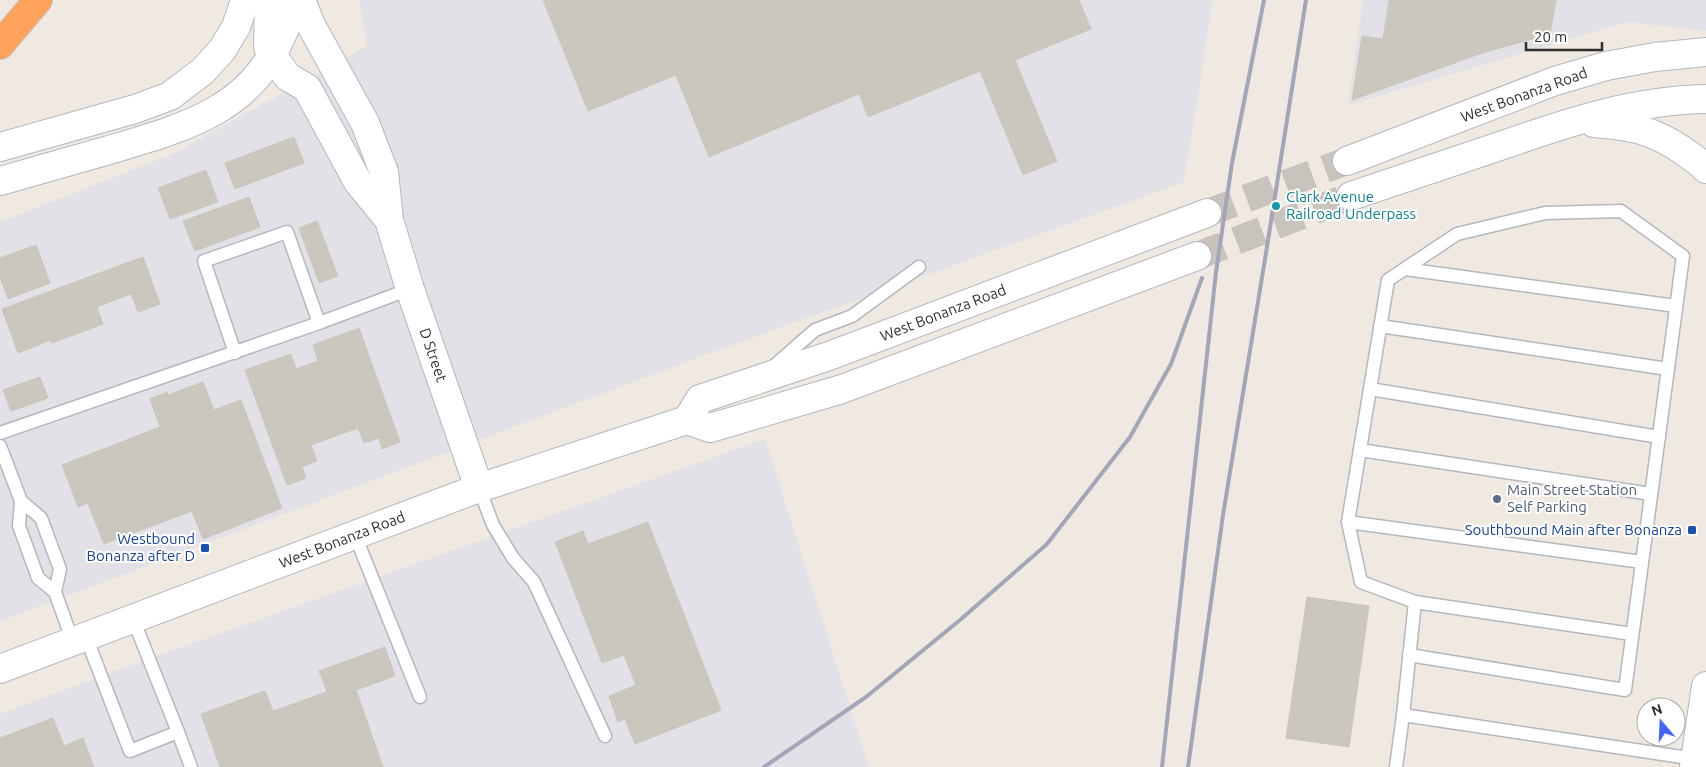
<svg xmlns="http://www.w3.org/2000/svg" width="1706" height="767" font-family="Ubuntu,sans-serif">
  <rect width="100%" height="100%" fill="#efe9e1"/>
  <!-- industrial -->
  <g fill="#e3e1e8">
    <polygon points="359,0 1213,0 1184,182 713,352 0,621 0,222 173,154 367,46"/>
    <polygon points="1363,0 1706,0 1706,31 1627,22 1348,105"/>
    <polygon points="765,439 869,767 0,767 0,714 118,670"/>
  </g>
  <!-- building -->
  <g fill="#cbc7bf" stroke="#cbc5ba">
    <polygon points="543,0 1079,0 1091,29 1015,60 1057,161 1023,175 980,71 868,117 859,94 709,157 676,75 588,111"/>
    <polygon points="1389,0 1556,0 1550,34 1482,53 1352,100 1362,36 1383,39"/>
    <polygon points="294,137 304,163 235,189 225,163"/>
    <polygon points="206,170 218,202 170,219 158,188"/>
    <polygon points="249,197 260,227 195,251 183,221"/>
    <polygon points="317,221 338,276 319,283 299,228"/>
    <polygon points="36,245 50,283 8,299 0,277 0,258"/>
    <polygon points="143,257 160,304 138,312 131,294 97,307 103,324 52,343 51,340 18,353 2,309"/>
    <polygon points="359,328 400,442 382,449 379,438 364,443 358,428 311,445 317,461 302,467 306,478 287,485 245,370 291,354 296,369 318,361 313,345"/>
    <polygon points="40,377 48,398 11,411 3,390"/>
    <polygon points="203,382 214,410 241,400 282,508 203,539 192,511 104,544 88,503 78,507 62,465 160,427 150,399 167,392 168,395"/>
    <polygon points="648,522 721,710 635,744 625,719 618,722 609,696 636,685 624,655 602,663 555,542 583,531 588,544"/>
    <polygon points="1307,597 1369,606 1349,747 1286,738"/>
    <polygon points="385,647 395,676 356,690 383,767 220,767 201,714 265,691 273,711 327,692 319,671"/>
    <polygon points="53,718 64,746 83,738 94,767 0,767 0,738"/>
  </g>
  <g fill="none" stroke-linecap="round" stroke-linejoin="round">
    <!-- secondary-tunnel -->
    <g stroke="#c8c4bd" stroke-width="28" stroke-dasharray="28 14" stroke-linecap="butt">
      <polyline points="1207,213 1347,161"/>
      <polyline points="1197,256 1351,196"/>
    </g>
    <defs>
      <g id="lane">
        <polyline points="1405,269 1676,306"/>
        <polyline points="1380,326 1668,369"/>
        <polyline points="235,353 204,261 287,232 319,323"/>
        <polyline points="774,366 815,330 852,316 919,267"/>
        <polyline points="1370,389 1659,437"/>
        <polyline points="0,433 319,323 410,289"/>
        <polyline points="0,446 21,501 19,526 38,578 55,592"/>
        <polyline points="1360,450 1651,494"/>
        <polyline points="479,488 493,525 513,558 534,582 605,736"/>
        <polyline points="21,501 41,518 60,569 55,592 73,642"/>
        <polyline points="1348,522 1642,562"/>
        <polyline points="355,535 420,697"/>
        <polyline points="1415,602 1632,634"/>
        <polyline points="86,637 130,751 178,732 133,619"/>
        <polyline points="1409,655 1625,690 1683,256 1621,211 1545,213 1457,234 1388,280 1348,522 1361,582 1415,602 1403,715 1695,759"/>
        <polyline points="178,732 191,767"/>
        <polyline points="1396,767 1403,715"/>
      </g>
      <g id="secondary">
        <polyline points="269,0 268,47 279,65 288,77 307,88 358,182 389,220"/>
        <polyline points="301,0 311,25 365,123 384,172 389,220 410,289 479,488"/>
        <path d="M1594,123c36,3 57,6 88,27 8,6 17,11 24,19"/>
        <polyline points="0,147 135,109 170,96 203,71 222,50 236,27 245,0"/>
        <polyline points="1347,161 1555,81 1606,66 1655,57 1706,52"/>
        <path d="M0,181c36,-10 73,-21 109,-31 70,-21 140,-38 171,-111 6,-13 12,-25 13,-39"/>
        <path d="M1351,196c51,-17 101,-34 152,-51 66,-23 132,-45 203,-46"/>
        <polyline points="687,420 700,399 829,356 1207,213"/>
        <polyline points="0,669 479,488 687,420 710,428 842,389 1197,256"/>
        <polyline points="1694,767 1706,686"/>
      </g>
      <polyline id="highway" points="0,45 38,0"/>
    </defs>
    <!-- lane casing -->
    <use href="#lane" stroke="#b4b7c1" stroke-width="15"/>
    <!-- secondary casing -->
    <use href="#secondary" stroke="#b4b7c1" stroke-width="30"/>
    <!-- highway casing -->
    <use href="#highway" stroke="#c9c9c9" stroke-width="30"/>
    <!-- lane -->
    <use href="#lane" stroke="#fff" stroke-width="12"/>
    <!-- secondary -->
    <use href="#secondary" stroke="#fff" stroke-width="28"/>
    <!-- highway -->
    <use href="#highway" stroke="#ffa35c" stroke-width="28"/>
    <!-- rail -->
    <g stroke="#a3a6b8" stroke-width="4">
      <polyline points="764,767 866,697 960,620 1047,544 1130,437 1171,364 1202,278"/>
      <polyline points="1162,767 1216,272 1232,163 1264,0"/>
      <polyline points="1188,767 1223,515 1266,253 1306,0"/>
    </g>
  </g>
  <!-- markers -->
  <circle fill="#0f9aa8" stroke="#fff" stroke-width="2" cx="1276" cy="206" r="5"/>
  <circle fill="#5c6f8a" stroke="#fff" stroke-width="2" cx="1497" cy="499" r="5"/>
  <g fill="#1a4fb4" stroke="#fff" stroke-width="2">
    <rect x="1687" y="525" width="10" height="10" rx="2.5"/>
    <rect x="200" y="543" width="10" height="10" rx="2.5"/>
  </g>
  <g text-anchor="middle" stroke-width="4" stroke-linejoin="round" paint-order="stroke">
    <!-- street labels -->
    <g font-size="15" fill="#2e2e2e" stroke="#fff">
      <text transform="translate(1524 95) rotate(-20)" y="5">West Bonanza Road</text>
      <text transform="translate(943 313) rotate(-21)" y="5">West Bonanza Road</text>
      <text transform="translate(433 355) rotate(71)" y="5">D Street</text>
      <text transform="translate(342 540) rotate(-21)" y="5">West Bonanza Road</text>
    </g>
    <!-- culture labels -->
    <g font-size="15" fill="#0d838f" stroke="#fff" text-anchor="start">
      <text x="1286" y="202">Clark Avenue<tspan x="1286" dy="17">Railroad Underpass</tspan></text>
    </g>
    <!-- service labels -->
    <g font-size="15" fill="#4e5e75" stroke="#fff" text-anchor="start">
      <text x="1507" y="495">Main Street Station<tspan x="1507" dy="17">Self Parking</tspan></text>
    </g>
    <!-- transit labels -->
    <g font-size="15" fill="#164399" stroke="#fff" text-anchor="end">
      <text x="1682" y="535">Southbound Main after Bonanza</text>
      <text x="195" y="544">Westbound<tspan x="195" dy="17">Bonanza after D</tspan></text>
    </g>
  </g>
  <!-- north arrow -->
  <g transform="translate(1661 722) rotate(341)"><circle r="24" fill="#ffffff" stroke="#ababab"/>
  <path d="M0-4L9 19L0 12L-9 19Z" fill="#4264fb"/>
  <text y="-8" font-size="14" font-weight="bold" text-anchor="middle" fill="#2e2e2e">N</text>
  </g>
  <!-- scale -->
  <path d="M1526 42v8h76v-8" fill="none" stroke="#2e2e2e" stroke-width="2.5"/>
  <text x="1534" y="42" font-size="15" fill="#2e2e2e" stroke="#ffffff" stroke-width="4" paint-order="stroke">20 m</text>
</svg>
